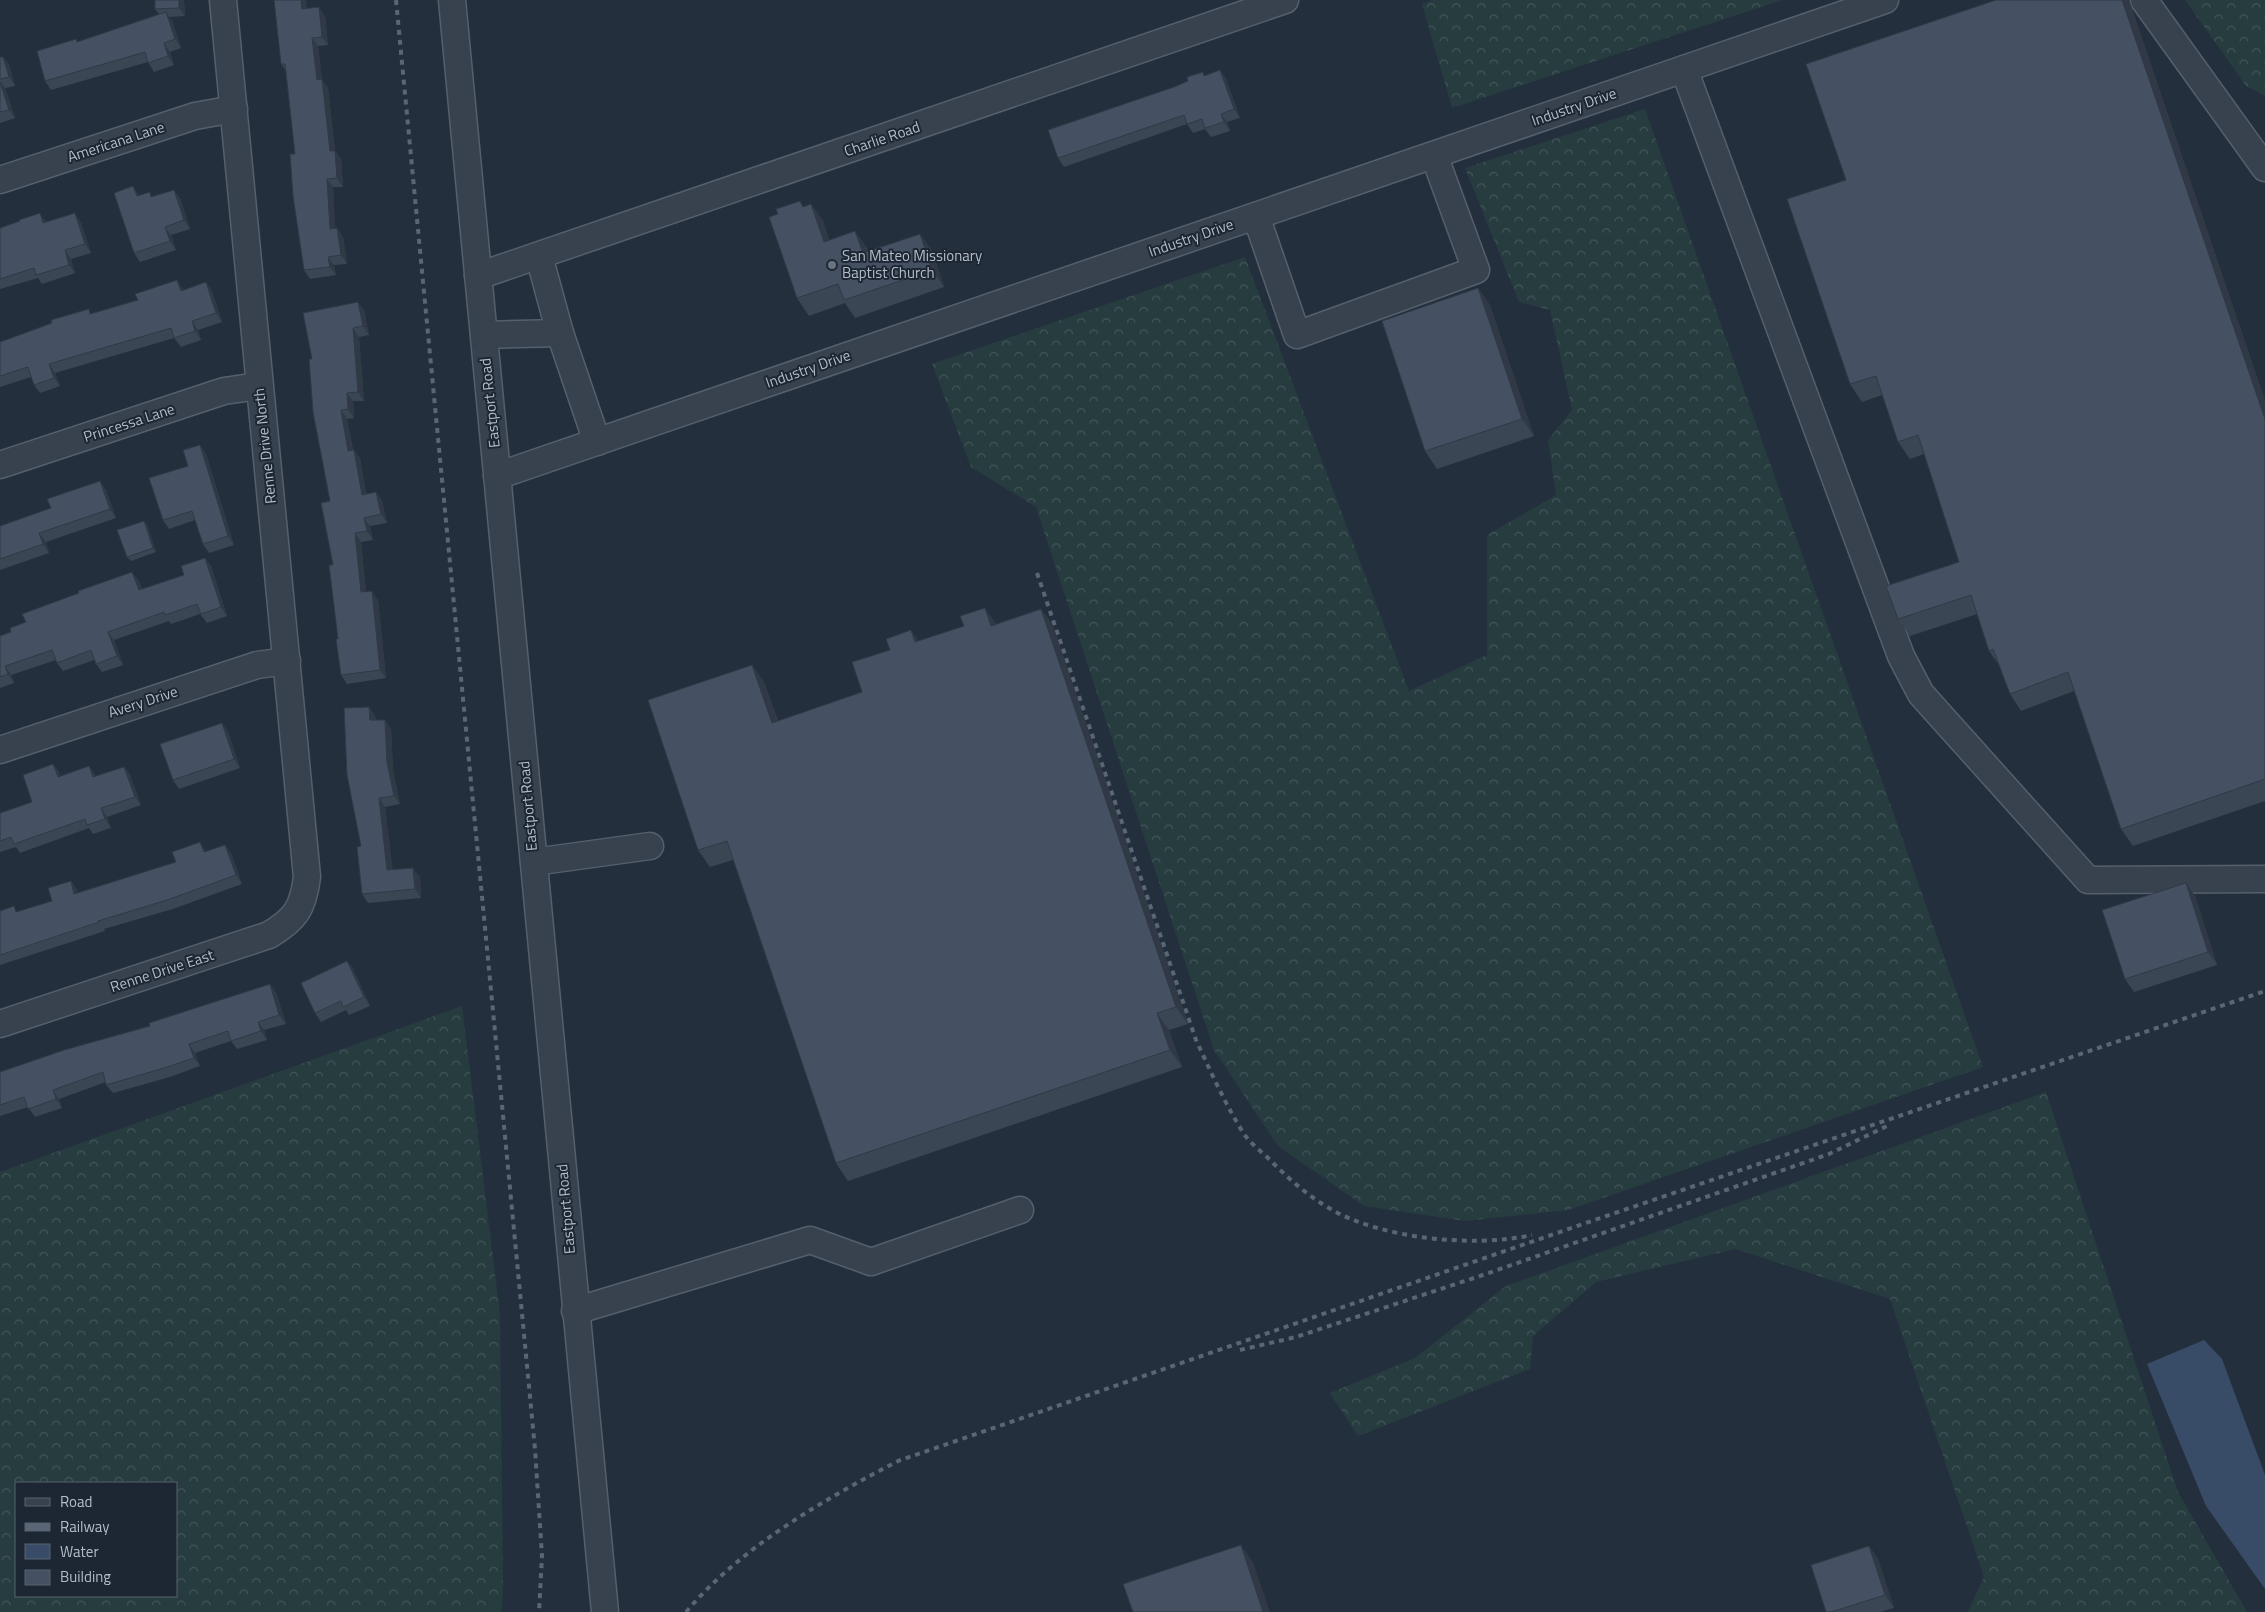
<svg xmlns="http://www.w3.org/2000/svg" width="2265" height="1612" font-family="'Titillium Web',sans-serif">
  <defs>
    <pattern id="forest-crowns" width="20" height="18" patternUnits="userSpaceOnUse" patternTransform="scale(1.25)"><rect width="20" height="18" fill="#263c3f"/><path d="M2 6a3 3 0 1 1 6 0M12 15a3 3 0 1 1 6 0" fill="none" stroke="#435659"/></pattern>
  </defs>
  <rect width="100%" height="100%" fill="#242f3e"/>
  <!-- forest -->
  <g fill="url(#forest-crowns)" fill-rule="evenodd">
    <polygon points="1433,0 1782,0 1452,108 1422,4"/>
    <polygon points="2185,0 2265,0 2265,96 2246,86"/>
    <polygon points="1645,109 1983,1067 1568,1210 1465,1221 1364,1206 1278,1146 1214,1050 1036,507 971,467 932,364 1245,257 1409,691 1487,655 1487,535 1556,495 1548,440 1572,410 1550,310 1519,302 1465,168"/>
    <path d="M462,1006l38,309 3,277 -2,20h-501v-440zM16,1483h160v113h-160z"/>
    <polygon points="2046,1092 2178,1492 2247,1612 1968,1612 1984,1577 1890,1299 1735,1249 1596,1282 1533,1336 1530,1369 1358,1436 1330,1393 1415,1358 1506,1286"/>
  </g>
  <!-- water -->
  <polygon fill="#394c67" points="2204,1340 2222,1359 2265,1475 2265,1589 2206,1506 2147,1364"/>
  <g fill="none" stroke-linecap="round" stroke-linejoin="round">
    <defs>
      <g id="minor">
        <polyline points="452,0 605,1612"/>
        <polyline points="2144,0 2265,168"/>
        <polyline points="1684,69 1901,656 1921,694 2088,880 2265,879"/>
        <polyline points="0,180 195,116 234,109"/>
        <polyline points="1256,216 1297,335 1476,270 1434,155"/>
        <polyline points="539,256 560,333 597,442"/>
        <polyline points="478,276 1285,0"/>
        <polyline points="484,335 560,333"/>
        <polyline points="0,465 224,391 259,386"/>
        <polyline points="497,476 1885,0"/>
        <polyline points="0,750 257,665 287,661"/>
        <polyline points="534,862 650,846"/>
        <path d="M0,1024l269,-89c27,-16 34,-27 38,-58l-84,-877"/>
        <polyline points="575,1311 810,1240 871,1262 1020,1210"/>
      </g>
    </defs>
    <!-- minor casing -->
    <use href="#minor" stroke="#565f6c" stroke-width="29"/>
    <!-- minor -->
    <use href="#minor" stroke="#38414e" stroke-width="26"/>
    <!-- rail -->
    <g stroke="#5a6575" stroke-width="4" stroke-dasharray="5 5" stroke-linecap="butt">
      <polyline points="396,0 535,1449 542,1556 539,1612"/>
      <path d="M1037,573l159,467c15,32 29,64 48,94 7,10 18,18 27,27 18,18 36,34 58,47 51,31 146,40 203,27"/>
      <polyline points="1240,1350 1296,1337 1483,1275 1829,1154 1887,1126"/>
      <path d="M686,1612c55,-65 137,-112 212,-151l685,-237 682,-233"/>
    </g>
  </g>
  <!-- wall -->
  <g fill="#3b4654">
    <polygon points="155,0 184,0 185,16 169,17 172,21 181,48 170,52 174,65 154,72 148,62 51,90 45,81 76,39 78,42 159,14 155,9"/>
    <polygon points="1996,0 2129,0 2265,401 2265,801 2133,846 2121,829 2074,691 2021,711 2010,694 1999,665 1989,651 1977,614 1910,636 1898,619 1959,562 1924,454 1910,459 1898,442 1882,395 1862,402 1850,384 1846,180"/>
    <polygon points="307,8 325,16 328,45 318,46 322,80 328,88 335,151 341,159 343,187 333,187 335,228 337,228 343,237 347,264 334,265 336,275 310,279 304,270 295,154 286,71 281,64"/>
    <polygon points="0,57 3,57 9,65 15,86 5,88 15,118 0,123"/>
    <polygon points="1220,70 1226,79 1240,118 1227,122 1230,131 1211,137 1205,129 1193,133 1187,124 1064,167 1058,158 1174,87"/>
    <polygon points="174,190 180,198 190,229 171,235 176,250 140,262 134,253 139,196 153,196"/>
    <polygon points="811,204 823,221 829,240 855,231 867,248 868,252 920,234 932,251 944,287 855,318 845,303 809,316 797,298 804,207"/>
    <polygon points="20,221 81,222 91,253 71,259 75,273 42,284 38,278 0,289 0,228"/>
    <polygon points="206,282 212,291 222,322 198,330 201,340 181,347 174,338 55,373 60,386 40,393 34,385 31,377 0,387 0,342 92,314 183,289 184,290"/>
    <polygon points="1478,288 1490,305 1534,436 1437,469 1425,451"/>
    <polygon points="364,310 369,335 359,337 364,401 353,401 354,418 347,419 353,450 360,458 366,494 376,492 382,501 387,523 370,526 373,540 361,542 366,592 378,600 386,678 347,684 341,675 338,639 330,501 312,359"/>
    <polygon points="200,445 206,454 234,545 209,553 203,544 195,520 169,529 163,520 188,466"/>
    <polygon points="100,481 106,490 116,518 46,542 49,553 0,570 0,526 51,508"/>
    <polygon points="144,521 147,525 156,552 131,561 127,557"/>
    <polygon points="205,558 211,566 227,616 207,623 200,614 171,624 169,621 114,640 123,665 102,672 96,664 94,660 63,671 57,663 56,660 11,675 14,683 0,688 0,636 139,581 142,589 184,575"/>
    <polygon points="1041,609 1053,626 1188,1024 1169,1030 1182,1067 848,1181 836,1163 733,860 710,867 698,850 752,665 764,682 778,721 862,692 996,624"/>
    <polygon points="369,707 375,716 376,720 385,720 391,729 393,771 400,804 385,807 392,870 420,877 421,898 368,903 362,894 361,846"/>
    <polygon points="222,723 228,732 240,768 179,789 173,780"/>
    <polygon points="53,764 59,772 60,776 89,766 95,776 124,767 130,775 141,805 107,817 111,828 93,834 89,828 20,853 16,847 0,852 0,813 32,802"/>
    <polygon points="225,845 231,853 242,884 173,909 104,929 105,931 0,965 0,911 18,912 52,901 71,881 77,890 77,893 176,862"/>
    <polygon points="2195,896 2217,965 2134,992 2125,979"/>
    <polygon points="347,961 353,969 370,1006 349,1015 346,1010 321,1022 315,1013"/>
    <polygon points="276,992 286,1024 264,1030 267,1040 237,1049 231,1041 195,1053 200,1066 170,1077 113,1093 106,1085 106,1082 59,1099 62,1108 35,1117 28,1107 0,1116 0,1072"/>
    <polygon points="1869,1546 1878,1559 1894,1608 1880,1612 1826,1612"/>
  </g>
  <!-- shaded-wall -->
  <g fill="#303945">
    <polygon points="179,0 184,0 185,16 179,8"/>
    <polygon points="301,0 306,0 308,17 302,9"/>
    <polygon points="2122,0 2129,0 2265,401 2265,419"/>
    <polygon points="319,7 325,16 328,45 322,37"/>
    <polygon points="166,12 172,21 181,48 175,39"/>
    <polygon points="312,38 318,46 323,89 317,80"/>
    <polygon points="164,43 170,52 174,65 168,56"/>
    <polygon points="3,57 9,65 15,86 9,77"/>
    <polygon points="1220,70 1226,79 1240,118 1234,109"/>
    <polygon points="322,79 328,88 335,152 341,159 343,187 337,178 330,151"/>
    <polygon points="0,81 5,88 15,118 9,110"/>
    <polygon points="1221,114 1227,122 1230,131 1224,122"/>
    <polygon points="327,179 333,187 336,238 330,229"/>
    <polygon points="133,186 139,195 143,205 137,196"/>
    <polygon points="174,190 180,198 190,229 184,220"/>
    <polygon points="811,204 823,221 836,259 824,242"/>
    <polygon points="40,213 46,222 43,223"/>
    <polygon points="75,213 81,222 91,253 85,244"/>
    <polygon points="165,227 171,235 176,250 170,241"/>
    <polygon points="337,228 343,237 347,264 341,255"/>
    <polygon points="855,231 867,248 875,271 863,253"/>
    <polygon points="920,234 932,251 944,287 932,270"/>
    <polygon points="65,250 71,259 75,273 69,265"/>
    <polygon points="328,257 334,265 336,275 330,267"/>
    <polygon points="177,280 183,289 187,299 181,291"/>
    <polygon points="206,282 212,291 222,322 216,313"/>
    <polygon points="1478,288 1490,305 1534,436 1522,419"/>
    <polygon points="358,302 364,310 369,335 363,326"/>
    <polygon points="192,321 198,330 201,340 195,331"/>
    <polygon points="353,328 359,337 364,401 358,392"/>
    <polygon points="49,364 55,373 60,386 54,378"/>
    <polygon points="347,393 353,401 354,418 348,409"/>
    <polygon points="341,410 347,419 354,460 348,451"/>
    <polygon points="200,445 206,454 234,545 228,536"/>
    <polygon points="354,450 360,458 368,503 362,495"/>
    <polygon points="100,481 106,490 116,518 110,509"/>
    <polygon points="376,492 382,501 387,523 381,514"/>
    <polygon points="364,518 370,526 373,540 367,531"/>
    <polygon points="144,521 147,525 156,552 153,548"/>
    <polygon points="39,533 46,542 49,553 43,544"/>
    <polygon points="355,533 361,542 367,601 361,592"/>
    <polygon points="205,558 211,566 227,616 221,607"/>
    <polygon points="132,572 139,581 145,599 139,590"/>
    <polygon points="372,591 378,600 386,678 380,670"/>
    <polygon points="985,608 997,625 991,626"/>
    <polygon points="1041,609 1053,626 1188,1024 1176,1007"/>
    <polygon points="911,630 923,647 915,642"/>
    <polygon points="108,632 114,640 123,665 117,656"/>
    <polygon points="752,665 764,682 784,740 772,723"/>
    <polygon points="5,666 11,675 14,683 8,674"/>
    <polygon points="369,707 375,716 376,729 370,720"/>
    <polygon points="385,720 391,729 393,771 400,804 394,796 387,762"/>
    <polygon points="222,723 228,732 240,768 234,759"/>
    <polygon points="53,764 59,772 64,786 58,777"/>
    <polygon points="89,766 95,774 99,786 93,777"/>
    <polygon points="124,767 130,775 141,805 135,797"/>
    <polygon points="379,798 385,807 394,879 387,870"/>
    <polygon points="101,808 107,817 111,828 105,819"/>
    <polygon points="200,842 206,851 210,861 204,852"/>
    <polygon points="225,845 231,853 242,884 236,875"/>
    <polygon points="413,868 420,877 421,898 415,889"/>
    <polygon points="71,881 77,890 80,902 74,894"/>
    <polygon points="2186,883 2195,896 2217,965 2208,952"/>
    <polygon points="347,961 353,969 370,1006 364,997"/>
    <polygon points="270,984 276,992 286,1024 279,1015"/>
    <polygon points="1157,1013 1169,1030 1182,1067 1170,1050"/>
    <polygon points="258,1022 264,1030 267,1040 261,1031"/>
    <polygon points="189,1044 195,1053 200,1066 194,1058"/>
    <polygon points="53,1090 59,1099 62,1108 56,1099"/>
    <polygon points="1241,1545 1253,1562 1270,1612 1263,1612"/>
    <polygon points="1869,1546 1878,1559 1894,1608 1885,1595"/>
  </g>
  <!-- building -->
  <g fill="#455162" stroke="#303945">
    <polygon points="155,0 179,0 179,8 155,9"/>
    <polygon points="274,0 301,0 302,9 319,7 322,37 312,38 317,80 322,79 330,151 335,151 337,178 327,179 330,229 337,228 341,255 328,257 330,267 304,270 293,196 290,154 295,154 285,64 281,64"/>
    <polygon points="1996,0 2122,0 2265,419 2265,779 2121,829 2068,672 2010,694 1993,649 1989,651 1971,595 1898,619 1886,586 1959,562 1918,435 1898,442 1876,376 1850,384 1787,199 1846,180 1806,64"/>
    <polygon points="166,12 175,39 164,43 168,56 148,63 145,52 45,81 37,51 76,39 77,42"/>
    <polygon points="0,57 3,57 9,77 0,79"/>
    <polygon points="1220,70 1234,109 1221,114 1224,122 1205,128 1202,119 1187,124 1184,115 1058,158 1048,130 1174,87 1188,81 1187,77 1203,72 1204,76"/>
    <polygon points="0,82 9,110 0,112"/>
    <polygon points="133,186 137,196 150,192 151,197 174,190 184,220 165,227 170,241 134,253 114,193"/>
    <polygon points="800,201 803,207 811,204 824,242 855,231 863,253 920,234 932,270 844,300 838,284 797,298 769,217 778,214 776,209"/>
    <polygon points="40,213 43,223 75,213 85,244 65,250 69,265 36,275 34,268 0,279 0,228 20,221 19,220"/>
    <polygon points="177,280 181,291 206,282 216,313 192,321 195,331 174,338 171,328 49,364 54,378 34,385 28,367 0,376 0,342 52,323 51,320 89,309 90,314 138,300 135,294"/>
    <polygon points="1478,288 1522,419 1425,451 1382,321"/>
    <polygon points="358,302 363,326 353,328 358,392 347,393 348,409 341,410 348,451 354,450 362,495 376,492 381,514 364,518 367,531 355,533 361,592 372,591 380,670 341,675 336,639 338,639 329,565 333,565 321,503 330,501 313,412 309,359 312,359 303,313"/>
    <polygon points="200,445 228,536 203,544 192,511 163,520 149,478 188,466 183,450"/>
    <polygon points="100,481 110,509 39,533 43,544 0,559 0,526 51,508 47,499"/>
    <polygon points="144,521 153,548 127,557 117,530"/>
    <polygon points="205,558 221,607 201,614 197,604 165,615 164,612 108,632 117,656 96,664 91,650 57,663 52,650 5,666 8,674 0,677 0,636 11,632 10,628 26,622 22,614 79,593 78,591 132,572 139,590 184,575 181,566"/>
    <polygon points="985,608 991,626 1041,609 1176,1007 1157,1013 1170,1050 836,1163 727,841 698,850 648,700 752,665 772,723 862,692 852,662 890,650 886,639 911,630 915,642 964,626 960,616"/>
    <polygon points="369,707 370,720 385,720 387,762 394,796 379,798 387,870 413,868 415,889 362,894 357,847 361,846 347,775 344,708"/>
    <polygon points="222,723 234,759 173,780 160,744"/>
    <polygon points="53,764 58,777 89,766 93,777 124,767 135,797 101,808 105,819 87,825 85,819 14,844 11,837 0,841 0,813 32,802 23,775"/>
    <polygon points="200,842 204,852 225,845 236,875 167,900 98,921 99,922 0,955 0,911 14,906 16,912 52,901 48,888 71,881 74,894 176,862 172,852"/>
    <polygon points="2186,883 2208,952 2125,979 2102,910"/>
    <polygon points="347,961 364,997 343,1007 341,1001 315,1013 301,983"/>
    <polygon points="270,984 279,1015 258,1022 261,1031 231,1041 228,1031 189,1044 194,1058 164,1068 106,1085 103,1072 53,1090 56,1099 28,1109 24,1097 0,1105 0,1072 64,1050 150,1026 149,1023"/>
    <polygon points="1241,1545 1263,1612 1133,1612 1123,1584"/>
    <polygon points="1869,1546 1885,1595 1831,1612 1826,1612 1811,1565"/>
  </g>
  <!-- markers -->
  <circle fill="#6b7280" stroke="#1d2633" stroke-width="2" cx="832" cy="265" r="5"/>
  <g text-anchor="middle" stroke-width="4" stroke-linejoin="round" paint-order="stroke">
    <!-- street labels -->
    <g font-size="15" fill="#b4bcc9" stroke="#1d2633">
      <text transform="translate(1574 107) rotate(-19)" y="5">Industry Drive</text>
      <text transform="translate(882 139) rotate(-19)" y="5">Charlie Road</text>
      <text transform="translate(116 142) rotate(-18)" y="5">Americana Lane</text>
      <text transform="translate(1191 238) rotate(-19)" y="5">Industry Drive</text>
      <text transform="translate(808 369) rotate(-19)" y="5">Industry Drive</text>
      <text transform="translate(490 403) rotate(-96)" y="5">Eastport Road</text>
      <text transform="translate(129 423) rotate(-18)" y="5">Princessa Lane</text>
      <text transform="translate(265 446) rotate(-96)" y="5">Renne Drive North</text>
      <text transform="translate(143 702) rotate(-18)" y="5">Avery Drive</text>
      <text transform="translate(528 806) rotate(-95)" y="5">Eastport Road</text>
      <text transform="translate(162 971) rotate(-18)" y="5">Renne Drive East</text>
      <text transform="translate(566 1209) rotate(-95)" y="5">Eastport Road</text>
    </g>
    <!-- poi labels -->
    <g font-size="15" fill="#b4bcc9" stroke="#1d2633" text-anchor="start">
      <text x="842" y="261">San Mateo Missionary<tspan x="842" dy="17">Baptist Church</tspan></text>
    </g>
  </g>
  <!-- legend -->
  <rect x="15" y="1482" width="162" height="115" fill="#1d2633" stroke="#59626f"/>
  <rect x="25" y="1498" width="25" height="8" fill="#38414e" stroke="#59626f"/>
  <text x="60" y="1507" font-size="15" fill="#b4bcc9">Road</text>
  <rect x="25" y="1523" width="25" height="8" fill="#5a6575" stroke="#59626f"/>
  <text x="60" y="1532" font-size="15" fill="#b4bcc9">Railway</text>
  <rect x="25" y="1544" width="25" height="15" fill="#394c67" stroke="#59626f"/>
  <text x="60" y="1557" font-size="15" fill="#b4bcc9">Water</text>
  <rect x="25" y="1570" width="25" height="15" fill="#455162" stroke="#59626f"/>
  <text x="60" y="1582" font-size="15" fill="#b4bcc9">Building</text>
</svg>
